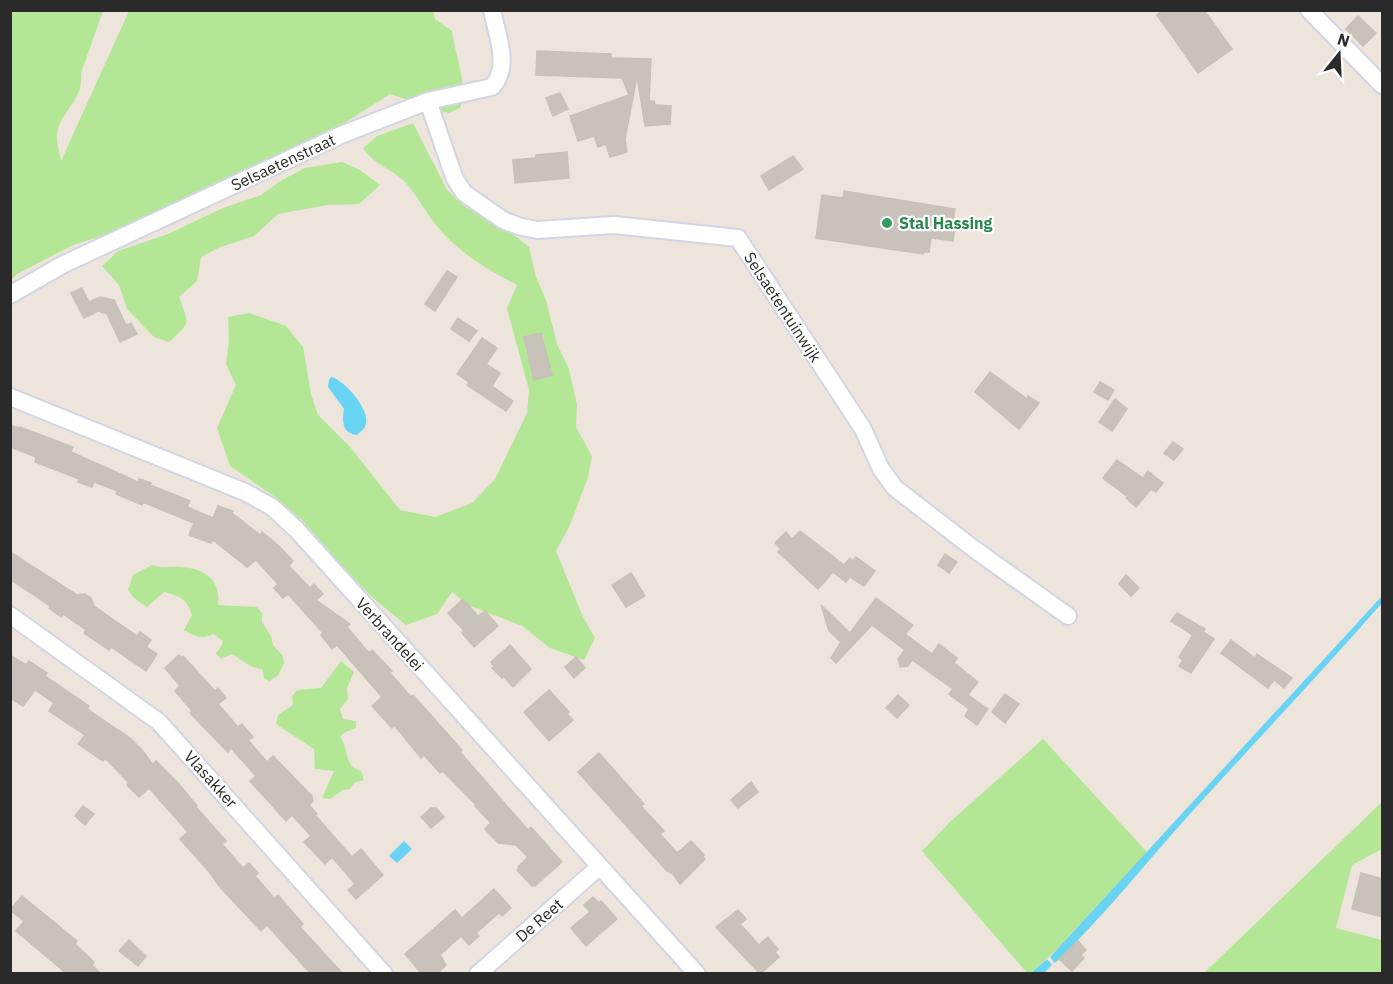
<svg xmlns="http://www.w3.org/2000/svg" width="1393" height="984" font-family="'IBM Plex Sans',sans-serif">
  <rect width="100%" height="100%" fill="#ede5db"/>
  <!-- green -->
  <g fill="#b3e695">
    <path d="M11,11h92l-22,62c4,28 -25,41 -24,65 0,7 3,16 4,23l68,-150h304l2,8 17,12c3,24 16,52 8,77l-11,5 -13,-3 -19,-12 -9,2 -18,-6 -63,40 -210,97 -44,14 -56,29 -6,6z"/>
    <path d="M413,123l34,67 17,16 54,32 11,9 7,30 10,23 11,44 12,25 8,36 -1,22 16,29 -4,21 -18,48 -14,26 27,66 12,21 -11,22 -34,-12 -28,-22 -54,-21 -16,-13 -15,22 -31,11 -33,-27 -26,-26 -44,-51 -28,-24 -45,-31 -13,-38 19,-43 -10,-21 3,-24 -1,-23 21,-4 37,13 17,21 8,47 7,21 32,32 50,63 35,7 37,-14 23,-24 32,-66 2,-23 -22,-82 10,-23c-31,-16 -59,-33 -81,-60 -11,-14 -19,-29 -30,-42 -13,-14 -32,-18 -43,-35l14,-12z"/>
    <path d="M342,162l18,8 20,15 -21,19 -32,1 -49,9 -24,22 -36,12 -17,9 -4,24 -18,16c10,28 12,25 -10,45l-15,-5 -27,-28 -8,-24 -17,-19 16,-15 50,-17 55,-26 38,-13 21,-15 23,-12z"/>
    <path d="M152,565c10,4 19,1 29,2 25,2 40,13 37,38l39,2 5,6v9l9,14 2,9 10,11 1,8 -6,11 -8,6 -6,-2 -1,-9 -13,-4 -18,-12 -11,5 -5,-6 5,-6 2,-6 -10,-7c-11,6 -19,2 -29,-4l8,-15c-5,-16 -12,-19 -28,-23l-17,15 -13,-9 -6,-8 5,-15z"/>
    <path d="M341,661l13,11 -7,16 1,11 -8,10 3,10 13,2v7l-11,4 -5,5c10,12 2,28 21,34l3,9 -10,3 -4,6 -7,1 -13,9 -8,-1 12,-27 -19,-2 -1,-20 -38,-25 2,-9 15,-10 -1,-8 5,-7 24,-2z"/>
    <polygon points="1043,739 1147,852 1056,950 1031,973 1028,974 922,851 951,821"/>
    <polygon points="1382,802 1382,849 1352,865 1336,928 1382,940 1382,973 1204,973"/>
  </g>
  <!-- water -->
  <g fill="#69d3f4">
    <path d="M331,377c14,3 39,33 35,47 -1,5 -6,8 -9,11 -15,-2 -15,-14 -13,-26l-16,-22 1,-7z"/>
    <path d="M1382,596v7c-63,72 -129,141 -193,212 -44,49 -86,102 -134,148l-5,-6z"/>
    <polygon points="404,841 412,849 397,863 389,856"/>
    <polygon points="1047,959 1052,965 1044,973 1031,973"/>
  </g>
  <!-- building -->
  <g fill="#c8c2bb" stroke="#c8c1b5" stroke-width="1.5">
    <polygon points="1163,10 1204,10 1232,49 1198,73 1157,15"/>
    <polygon points="1358,16 1376,33 1363,46 1346,29"/>
    <polygon points="537,51 611,54 611,58 651,59 649,101 654,101 655,105 671,106 670,124 645,126 637,76 625,139 627,152 610,157 606,144 598,147 594,136 578,141 570,116 629,95 622,78 536,75"/>
    <polygon points="560,93 568,109 553,116 546,98"/>
    <polygon points="567,152 569,178 515,183 513,160 536,158 536,155"/>
    <polygon points="793,156 803,169 769,190 761,176"/>
    <polygon points="844,191 955,209 953,222 955,223 953,241 931,238 929,252 924,252 923,254 816,238 822,195 843,198"/>
    <polygon points="447,271 457,277 435,311 425,304"/>
    <polygon points="82,288 89,302 100,297 114,300 126,325 131,323 137,334 120,342 107,314 98,311 84,318 71,293"/>
    <polygon points="458,318 477,331 469,341 451,329"/>
    <polygon points="541,333 552,375 534,380 524,337"/>
    <polygon points="482,338 497,348 486,364 500,373 492,386 513,401 506,411 467,385 469,382 457,374"/>
    <polygon points="990,372 1027,399 1028,396 1039,403 1019,429 975,392"/>
    <polygon points="1100,382 1114,390 1108,400 1094,392"/>
    <polygon points="1115,399 1127,409 1112,431 1099,422"/>
    <polygon points="10,425 19,428 20,427 73,447 71,452 138,482 139,479 151,483 150,485 190,501 187,507 213,518 218,506 233,511 232,513 260,535 262,532 278,545 293,561 289,566 310,588 314,584 323,594 316,600 350,624 347,627 369,653 372,650 392,671 390,673 411,697 413,695 462,750 460,752 528,830 531,827 562,862 535,886 534,885 532,886 517,870 519,868 518,867 528,857 516,845 498,843 485,829 491,823 475,806 476,805 443,771 440,773 424,755 421,758 395,726 392,728 372,706 382,697 337,645 332,649 321,635 323,633 288,594 283,598 274,588 278,584 256,560 247,567 213,540 211,543 189,535 194,523 143,502 142,505 116,494 118,491 94,482 92,487 78,482 79,479 35,462 36,457 10,447"/>
    <polygon points="1173,442 1183,449 1174,460 1164,453"/>
    <polygon points="1117,460 1143,478 1148,471 1163,483 1156,492 1151,489 1136,507 1126,498 1128,497 1103,478"/>
    <polygon points="800,531 844,565 850,558 853,561 856,557 875,571 864,586 850,577 846,582 833,572 818,589 778,552 781,549 775,543 786,532 792,539"/>
    <polygon points="10,552 77,595 85,594 91,598 94,606 137,636 140,632 151,640 146,647 157,654 146,671 111,647 109,650 84,633 86,630 63,614 61,617 49,608 50,606 10,579"/>
    <polygon points="945,554 957,562 949,573 938,565"/>
    <polygon points="631,573 645,596 626,607 612,585"/>
    <polygon points="1126,575 1139,588 1131,596 1119,584"/>
    <polygon points="876,598 913,625 905,634 932,654 939,644 957,658 954,663 978,682 968,695 988,709 977,725 965,716 969,709 949,694 953,689 912,660 908,666 900,667 898,659 905,650 872,625 836,663 831,658 841,642 829,631 821,605 850,633"/>
    <polygon points="463,599 478,616 485,611 498,626 474,647 462,633 464,631 448,613"/>
    <polygon points="1177,613 1205,629 1203,632 1214,639 1191,673 1179,666 1183,660 1179,657 1193,635 1171,621"/>
    <polygon points="1231,640 1255,658 1257,654 1292,678 1284,688 1274,680 1268,688 1221,653"/>
    <polygon points="510,645 531,669 513,687 503,676 502,678 492,668 494,666 491,662"/>
    <polygon points="10,655 26,665 29,661 47,673 45,676 89,706 87,709 130,738 143,751 153,765 156,761 178,783 197,806 196,807 226,841 222,844 243,868 249,863 258,873 255,876 274,898 278,895 303,924 300,927 343,974 311,974 267,925 261,931 219,886 210,873 180,839 188,832 149,788 139,797 127,785 129,783 105,758 103,761 78,744 85,735 49,711 54,703 35,690 23,706 10,698"/>
    <polygon points="179,655 181,658 183,656 215,691 218,688 226,698 218,704 238,727 242,724 253,737 248,740 267,762 273,756 312,796 313,801 309,805 317,814 315,815 352,857 361,849 383,875 356,899 348,890 355,884 332,857 325,864 304,842 311,836 292,815 286,821 250,781 256,776 231,748 228,752 190,713 192,711 175,691 180,686 165,668"/>
    <polygon points="576,657 585,668 574,678 565,667"/>
    <polygon points="549,690 569,712 567,714 573,720 549,741 524,712"/>
    <polygon points="1005,694 1019,704 1005,723 992,712"/>
    <polygon points="898,695 909,705 897,718 886,708"/>
    <polygon points="599,753 644,804 641,806 664,831 660,834 677,853 691,841 704,855 703,857 705,859 680,884 673,874 667,871 578,772"/>
    <polygon points="751,782 758,792 738,808 731,800"/>
    <polygon points="83,806 94,814 85,825 75,816"/>
    <polygon points="431,808 436,808 444,817 431,828 421,817"/>
    <polygon points="1361,873 1383,879 1383,917 1352,909"/>
    <polygon points="494,889 511,908 502,916 499,913 476,933 479,936 469,945 461,936 440,955 446,965 437,974 422,974 405,954 455,910 462,918"/>
    <polygon points="22,896 77,941 75,944 94,962 92,965 101,974 67,974 16,931 24,921 10,910"/>
    <polygon points="593,897 599,903 601,901 617,919 586,946 571,928 590,912 584,905"/>
    <polygon points="738,910 746,919 740,924 759,945 768,937 778,949 775,952 779,957 760,974 716,927"/>
    <polygon points="129,940 146,956 138,966 119,951"/>
    <polygon points="1078,941 1086,950 1081,955 1084,958 1072,971 1059,959"/>
  </g>
  <g fill="none" stroke-linecap="round" stroke-linejoin="round">
    <defs>
      <g id="street">
        <polyline points="1309,10 1382,85"/>
        <polyline points="428,101 454,177 464,193 503,220 518,226 537,230 614,225 738,238 863,429 881,469 895,488 974,549 1068,616"/>
        <path d="M10,295l52,-30 279,-130 87,-34 64,-14c19,-20 5,-52 0,-77"/>
        <polyline points="10,397 245,492 272,507 296,529 697,974"/>
        <polyline points="10,615 159,722 384,974"/>
        <polyline points="478,974 599,867"/>
      </g>
    </defs>
    <!-- street casing -->
    <use href="#street" stroke="#d1d5e4" stroke-width="20"/>
    <!-- street -->
    <use href="#street" stroke="#fff" stroke-width="16"/>
  </g>
  <!-- markers -->
  <circle fill="#2e9e5b" stroke="#fff" stroke-width="2" cx="887" cy="223" r="6"/>
  <g text-anchor="middle" stroke-width="4.5" stroke-linejoin="round" paint-order="stroke">
    <!-- street labels -->
    <g font-size="16" fill="#2a2a2a" stroke="#fff">
      <text transform="translate(283 162) rotate(-25)" y="6">Selsaetenstraat</text>
      <text transform="translate(783 307) rotate(57)" y="6">Selsaetentuinwijk</text>
      <text transform="translate(390 634) rotate(48)" y="6">Verbrandelei</text>
      <text transform="translate(211 779) rotate(48)" y="6">Vlasakker</text>
      <text transform="translate(539 920) rotate(-41)" y="6">De Reet</text>
    </g>
    <!-- leisure labels -->
    <g font-size="16" font-weight="bold" fill="#27864d" stroke="#fff" text-anchor="start">
      <text x="899" y="229">Stal Hassing</text>
    </g>
  </g>
  <!-- border -->
  <rect width="1393" height="984" fill="none" stroke="#2a2a2a" stroke-width="24"/>
  <!-- north arrow -->
  <g transform="translate(1339 54) rotate(18)" stroke="#ffffff" stroke-width="4.5" paint-order="stroke">
  <path d="M0-4.5L10 22L0 15L-10 22Z" fill="#2a2a2a"/>
  <text y="-9" font-size="16" font-weight="bold" text-anchor="middle" fill="#2a2a2a">N</text>
  </g>
</svg>
